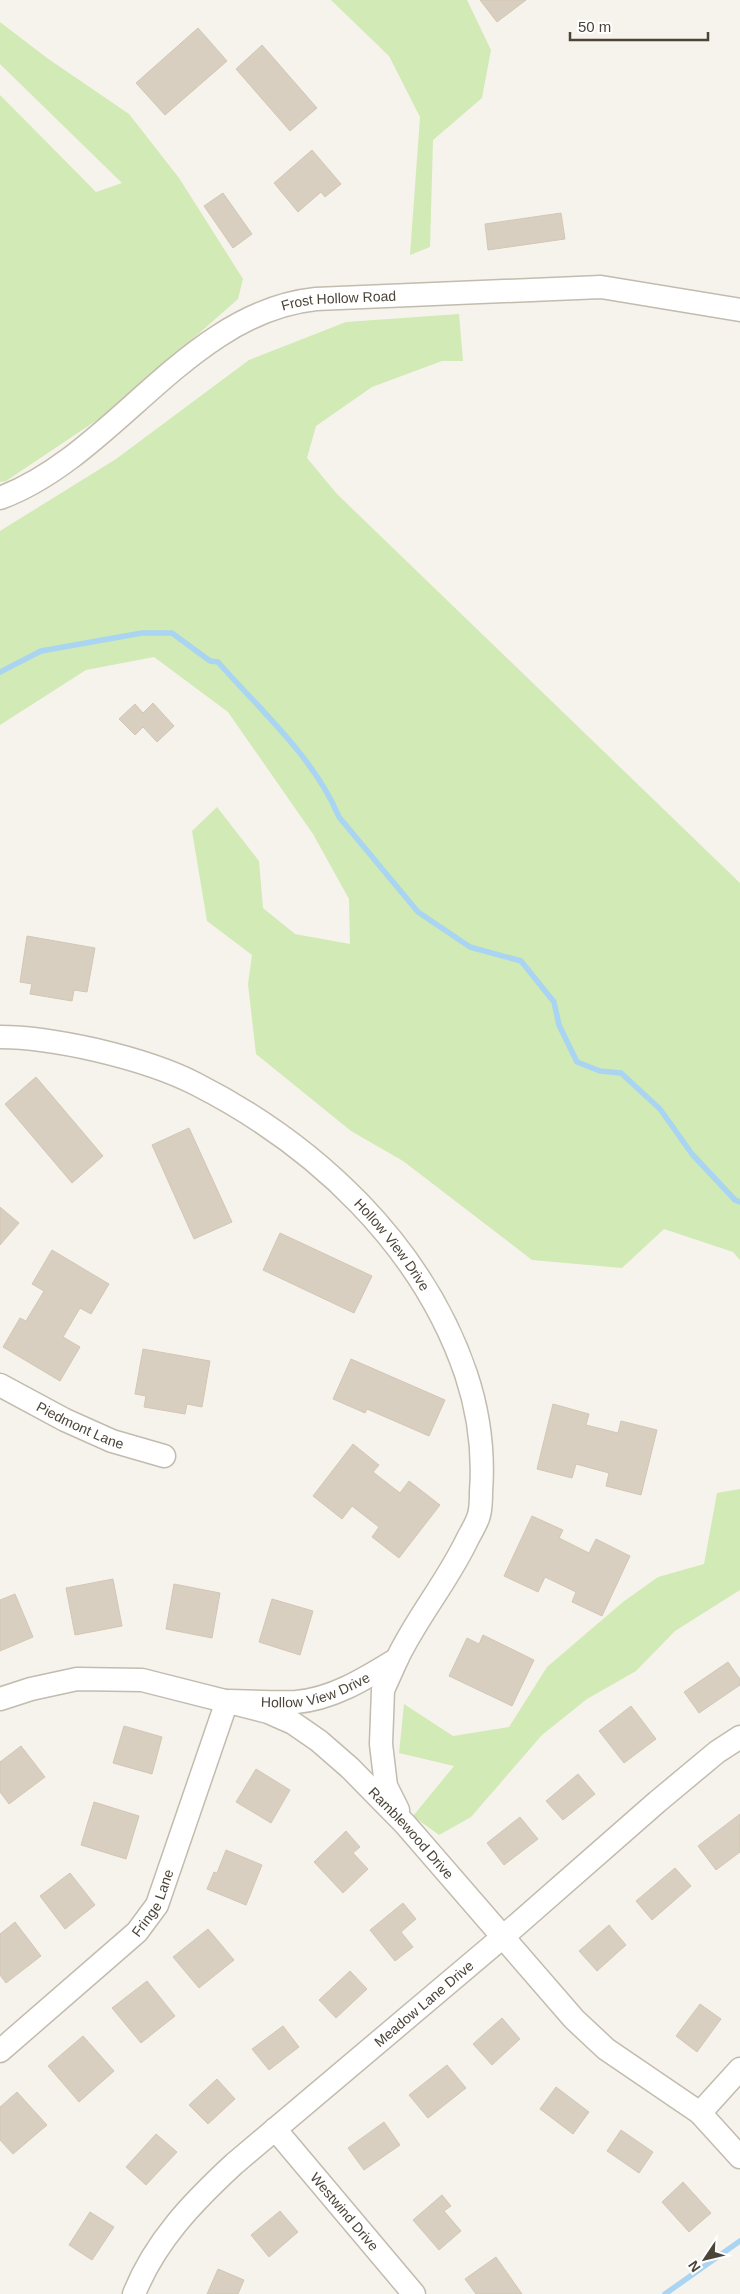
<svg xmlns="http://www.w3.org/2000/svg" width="740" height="2294" font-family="Helvetica,sans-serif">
  <rect width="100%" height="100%" fill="#f6f3ec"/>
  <!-- green -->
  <g fill="#d2eab5">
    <polygon points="331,0 467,0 491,50 482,98 433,140 430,247 410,255 420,117 389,56"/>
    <polygon points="0,22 47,58 129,114 179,178 243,279 238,299 112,410 6,481 0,482 0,95 96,192 122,183 0,64"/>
    <polygon points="459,314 463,361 442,361 372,387 316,426 307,458 337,494 740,883 740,1260 733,1252 664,1229 622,1268 532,1260 403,1161 351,1131 256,1054 248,984 252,955 207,921 192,831 217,807 259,861 263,908 295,934 350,944 349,899 313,834 228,712 154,657 86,670 0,725 0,531 116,459 249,360 346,322"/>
    <polygon points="740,1489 740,1590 675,1631 636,1671 587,1699 542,1735 471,1817 439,1835 413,1816 454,1766 399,1753 404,1704 453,1736 509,1727 547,1667 623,1602 658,1577 704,1564 717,1493"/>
  </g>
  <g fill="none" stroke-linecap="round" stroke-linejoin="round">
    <!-- stream -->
    <g stroke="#a9d4f2" stroke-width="5.5">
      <path d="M0,672l41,-21 101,-18h30l38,28 8,1c42,48 96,95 121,155l79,95 52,35 51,14 33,41 5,23 18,37 23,9 21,2 39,36 32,45 43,46 5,2"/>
      <polyline points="665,2294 740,2241"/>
    </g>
  </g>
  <!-- building -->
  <g fill="#d8cfc1" stroke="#d3c7b4">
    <polygon points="480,0 526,0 497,22"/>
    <polygon points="198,28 227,61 165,115 136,83"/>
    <polygon points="262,45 317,108 290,131 236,69"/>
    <polygon points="312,150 341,184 325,197 321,192 298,212 274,183"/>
    <polygon points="223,193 252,234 233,248 204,206"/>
    <polygon points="561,213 565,239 488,250 485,224"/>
    <polygon points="153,703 174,726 157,742 143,727 135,735 119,719 135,704 143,713"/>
    <polygon points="27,936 95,948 87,992 74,990 72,1001 30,994 32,984 20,982"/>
    <polygon points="36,1077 103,1156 72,1183 5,1104"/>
    <polygon points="189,1128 232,1222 194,1239 152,1145"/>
    <polygon points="0,1207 19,1223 0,1245"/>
    <polygon points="280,1233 372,1276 354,1313 263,1270"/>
    <polygon points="52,1250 109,1284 91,1314 80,1308 63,1337 80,1347 60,1381 3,1347 20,1318 26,1321 44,1291 32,1284"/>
    <polygon points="143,1349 210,1361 202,1407 187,1404 185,1414 144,1407 146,1396 135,1394"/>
    <polygon points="351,1359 445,1400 429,1436 367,1409 365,1413 333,1399"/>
    <polygon points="553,1404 589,1414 586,1425 618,1433 621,1421 657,1430 641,1495 606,1486 609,1473 576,1464 572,1478 537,1469"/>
    <polygon points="353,1444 379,1465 373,1472 400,1493 409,1481 440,1505 399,1558 372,1537 379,1527 352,1506 342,1519 313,1496"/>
    <polygon points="532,1516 563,1530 559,1538 589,1553 596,1539 630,1556 602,1616 572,1602 576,1592 545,1577 538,1592 504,1576"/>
    <polygon points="113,1579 122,1626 75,1635 66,1588"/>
    <polygon points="174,1584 220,1593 212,1638 166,1629"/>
    <polygon points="15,1594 33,1637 0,1651 0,1600"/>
    <polygon points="272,1599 313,1611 300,1655 259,1642"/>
    <polygon points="483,1635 534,1660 512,1706 449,1676 467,1638 479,1644"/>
    <polygon points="728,1662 740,1679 740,1685 699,1713 684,1692"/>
    <polygon points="631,1706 656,1739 624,1763 599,1731"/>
    <polygon points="124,1726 162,1737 152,1774 113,1763"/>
    <polygon points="21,1746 45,1777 9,1804 0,1792 0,1762"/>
    <polygon points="256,1769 290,1790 271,1823 236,1802"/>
    <polygon points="578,1774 595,1794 563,1820 546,1801"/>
    <polygon points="94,1802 139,1816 126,1859 81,1845"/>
    <polygon points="740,1814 740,1852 716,1870 698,1846"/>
    <polygon points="520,1817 538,1839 504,1865 487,1843"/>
    <polygon points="346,1831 360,1847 353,1853 368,1869 343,1893 314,1862"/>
    <polygon points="226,1850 262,1865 246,1905 207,1889 214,1872 217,1873"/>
    <polygon points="675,1868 691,1886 652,1920 636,1901"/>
    <polygon points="70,1873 95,1905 65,1929 40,1896"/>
    <polygon points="403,1903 416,1919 401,1932 413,1947 395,1961 370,1930"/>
    <polygon points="15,1922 41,1956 6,1983 0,1975 0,1934"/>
    <polygon points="609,1925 626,1945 597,1971 579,1951"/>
    <polygon points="208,1929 234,1960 199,1988 173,1957"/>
    <polygon points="350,1971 367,1989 336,2018 319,2000"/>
    <polygon points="147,1981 175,2016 141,2043 112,2008"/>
    <polygon points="700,2004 721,2019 697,2052 676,2036"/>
    <polygon points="502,2018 520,2039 492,2065 473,2044"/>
    <polygon points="283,2026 299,2047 269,2070 252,2049"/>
    <polygon points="83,2036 114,2071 79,2102 48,2066"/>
    <polygon points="447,2065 466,2088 428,2118 409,2095"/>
    <polygon points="217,2079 235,2099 208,2124 189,2105"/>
    <polygon points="556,2087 589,2112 573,2134 540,2109"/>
    <polygon points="17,2092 47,2125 13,2154 0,2140 0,2107"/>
    <polygon points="384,2122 400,2145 364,2170 348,2148"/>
    <polygon points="621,2130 653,2152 639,2173 607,2151"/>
    <polygon points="156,2134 177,2152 146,2185 126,2167"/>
    <polygon points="683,2182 711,2213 689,2232 662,2202"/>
    <polygon points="442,2195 451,2206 444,2211 461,2231 439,2250 413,2220"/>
    <polygon points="280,2211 298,2232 269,2257 251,2235"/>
    <polygon points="90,2212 114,2227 92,2260 69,2245"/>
    <polygon points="496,2257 522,2294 476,2294 465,2279"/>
    <polygon points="218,2269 244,2280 238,2294 207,2294"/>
  </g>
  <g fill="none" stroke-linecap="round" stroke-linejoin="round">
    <defs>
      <g id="street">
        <path id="s1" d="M0,498c114,-42 188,-186 316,-199l285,-12 139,23"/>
        <path id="s2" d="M0,1037c32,0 65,6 96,13 34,8 69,18 100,34 120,61 226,161 270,290 13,39 18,78 15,118 0,7 0,16 -2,23 -2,8 -8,17 -12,25 -20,42 -50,77 -70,119"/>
        <path id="s3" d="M0,1385l65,35 47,21 52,15"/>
        <path id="s4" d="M0,1699l31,-10 46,-10 65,1 126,32 25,11 26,18 31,27 55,56 169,195 32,30 94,64 40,44"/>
        <path id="s5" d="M0,2051l137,-119 20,-27 70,-204c23,0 46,2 69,1 37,-3 70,-24 101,-43l-14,31 -2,54 5,42 12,24"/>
        <polyline points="700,2113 740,2069"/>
        <path id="s6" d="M275,2129l139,165"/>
        <path id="s7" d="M134,2294c21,-53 59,-92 100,-130l270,-228 153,-134 60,-50 23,-15"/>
      </g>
    </defs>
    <!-- street casing -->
    <use href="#street" stroke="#c2bbae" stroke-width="25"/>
    <!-- street -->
    <use href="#street" stroke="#fff" stroke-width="22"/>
  </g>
  <g text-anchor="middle" stroke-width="4" stroke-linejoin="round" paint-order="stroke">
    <!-- street labels -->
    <g font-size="14" fill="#4b4439" stroke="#fff">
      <text dy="5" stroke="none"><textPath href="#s1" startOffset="401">Frost Hollow Road</textPath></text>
      <text dy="5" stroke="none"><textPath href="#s2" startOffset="459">Hollow View Drive</textPath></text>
      <text dy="5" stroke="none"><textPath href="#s3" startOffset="90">Piedmont Lane</textPath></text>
      <text dy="5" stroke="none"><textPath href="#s5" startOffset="521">Hollow View Drive</textPath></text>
      <text dy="5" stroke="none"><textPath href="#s4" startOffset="464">Ramblewood Drive</textPath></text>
      <text dy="5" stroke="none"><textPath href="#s5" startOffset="215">Fringe Lane</textPath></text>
      <text dy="5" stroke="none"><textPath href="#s7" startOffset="414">Meadow Lane Drive</textPath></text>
      <text dy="5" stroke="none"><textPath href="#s6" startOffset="108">Westwind Drive</textPath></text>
    </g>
  </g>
  <!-- north arrow -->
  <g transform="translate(705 2259) rotate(235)" stroke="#ffffff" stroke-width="4" paint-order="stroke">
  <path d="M0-4L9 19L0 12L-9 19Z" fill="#4b4439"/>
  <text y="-8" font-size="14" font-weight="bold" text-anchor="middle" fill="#4b4439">N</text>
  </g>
  <!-- scale -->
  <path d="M570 32v8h138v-8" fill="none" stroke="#4b4439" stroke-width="2.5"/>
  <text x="578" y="32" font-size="15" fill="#4b4439" stroke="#ffffff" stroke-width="4" paint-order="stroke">50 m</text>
</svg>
